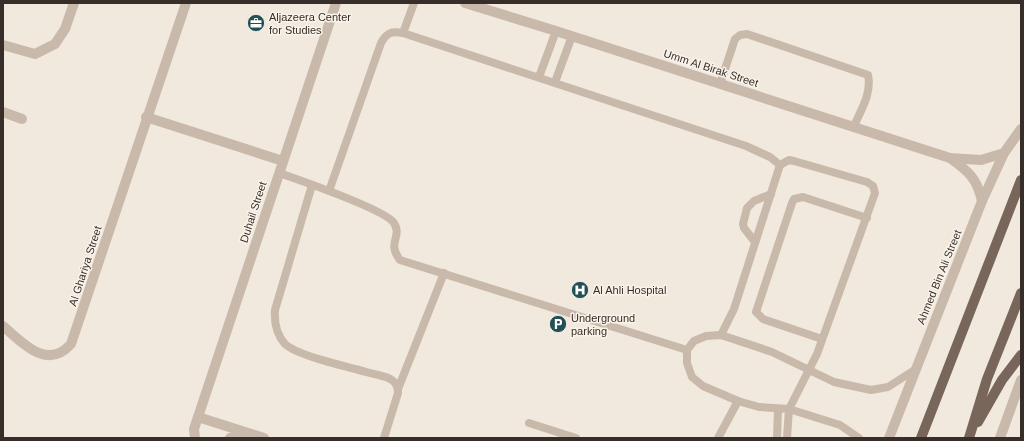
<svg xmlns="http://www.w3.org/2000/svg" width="1024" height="441" font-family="Arial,sans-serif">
  <rect width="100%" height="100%" fill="#f1e9de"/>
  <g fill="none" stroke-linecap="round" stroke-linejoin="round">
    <!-- lane -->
    <g stroke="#c9b9aa" stroke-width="8">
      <polyline points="403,33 414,3"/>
      <polyline points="539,77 556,31"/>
      <polyline points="555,82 572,36"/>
      <path d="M720,84l15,-45 5,-4 7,-1 121,41c4,18 -7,35 -14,51"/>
      <path d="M279,173c20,7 105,36 115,50 9,14 -8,19 6,37l287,90"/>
      <path d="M312,185l-37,125c-1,13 1,24 10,34 13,13 80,27 101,33 8,3 12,7 12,16l-14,45"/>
      <path d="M329,191l52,-148c6,-11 11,-12 22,-10l343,113 24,11 10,8"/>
      <polyline points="755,242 744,228 743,224 747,208 754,201 771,194"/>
      <polyline points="721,335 734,309 780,165 789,160 794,161 867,182 873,186 875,193 817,354 789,409 787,438"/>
      <polyline points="822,339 763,319 756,312 792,203 794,199 803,197 867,218"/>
      <polyline points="398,389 444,273"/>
      <polyline points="529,423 576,438"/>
      <polyline points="718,438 738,401"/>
      <polyline points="777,438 778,409"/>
      <polyline points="859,438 840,425 789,409 759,407 738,401 703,386 692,377 687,363 687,350 694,341 706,336 721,335 772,352 834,382 871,390 888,387 916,369"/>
    </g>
    <!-- street -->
    <g stroke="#c9b9aa" stroke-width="10">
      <polyline points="465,3 556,31 950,158 981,160 1004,153"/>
      <polyline points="3,45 35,54 55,44 65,29 74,3"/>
      <polyline points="3,112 22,119"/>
      <polyline points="146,117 283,161"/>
      <path d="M950,158c18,13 27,20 32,43"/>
      <path d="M3,326c20,17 44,45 68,18l115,-341"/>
      <polyline points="198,417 264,438"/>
      <polyline points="195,438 194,429 336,3"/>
      <polyline points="230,438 250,434"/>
      <polyline points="889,438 982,201 1004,153 1021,129"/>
      <polyline points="1000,438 1021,380"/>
    </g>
    <!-- primary -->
    <g stroke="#78665b" stroke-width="10">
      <polyline points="978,422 1002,380 1021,355"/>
      <polyline points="921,438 1021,180"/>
      <polyline points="969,438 987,379 1021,293"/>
    </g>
  </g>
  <!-- icons -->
  <defs>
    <symbol id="office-disc" viewBox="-11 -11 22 22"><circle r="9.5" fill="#215056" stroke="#f9f3ea"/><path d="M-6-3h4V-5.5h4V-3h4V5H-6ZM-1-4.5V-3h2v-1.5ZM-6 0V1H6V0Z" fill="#fff"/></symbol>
    <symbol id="hospital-disc" viewBox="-11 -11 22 22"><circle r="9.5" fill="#215056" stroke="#f9f3ea"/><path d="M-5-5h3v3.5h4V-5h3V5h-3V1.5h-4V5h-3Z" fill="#fff"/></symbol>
    <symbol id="parking-disc" viewBox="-11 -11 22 22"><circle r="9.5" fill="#215056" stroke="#f9f3ea"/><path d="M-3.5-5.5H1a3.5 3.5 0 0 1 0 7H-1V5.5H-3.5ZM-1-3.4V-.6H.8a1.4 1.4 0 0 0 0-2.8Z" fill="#fff"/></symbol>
  </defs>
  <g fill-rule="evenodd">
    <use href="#office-disc" x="246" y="13" width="20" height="20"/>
    <use href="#hospital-disc" x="570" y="280" width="20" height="20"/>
    <use href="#parking-disc" x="548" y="314" width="20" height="20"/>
  </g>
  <g text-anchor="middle" stroke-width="3" stroke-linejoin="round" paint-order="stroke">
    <!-- poi labels -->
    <g font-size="11" fill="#372e29" stroke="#f9f3ea" text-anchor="start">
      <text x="269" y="21">Aljazeera Center<tspan x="269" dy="13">for Studies</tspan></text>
      <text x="593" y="294">Al Ahli Hospital</text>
      <text x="571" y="322">Underground<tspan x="571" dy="13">parking</tspan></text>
    </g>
    <!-- street labels -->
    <g font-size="11" fill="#372e29" stroke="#f9f3ea">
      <text transform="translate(711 68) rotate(18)" y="4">Umm Al Birak Street</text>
      <text transform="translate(253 212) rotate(-72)" y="4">Duhail Street</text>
      <text transform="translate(85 266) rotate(-72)" y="4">Al Ghariya Street</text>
      <text transform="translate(939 277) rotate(-68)" y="4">Ahmed Bin Ali Street</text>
    </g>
  </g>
  <!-- border -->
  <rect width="1024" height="441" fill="none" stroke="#372e29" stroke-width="8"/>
</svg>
